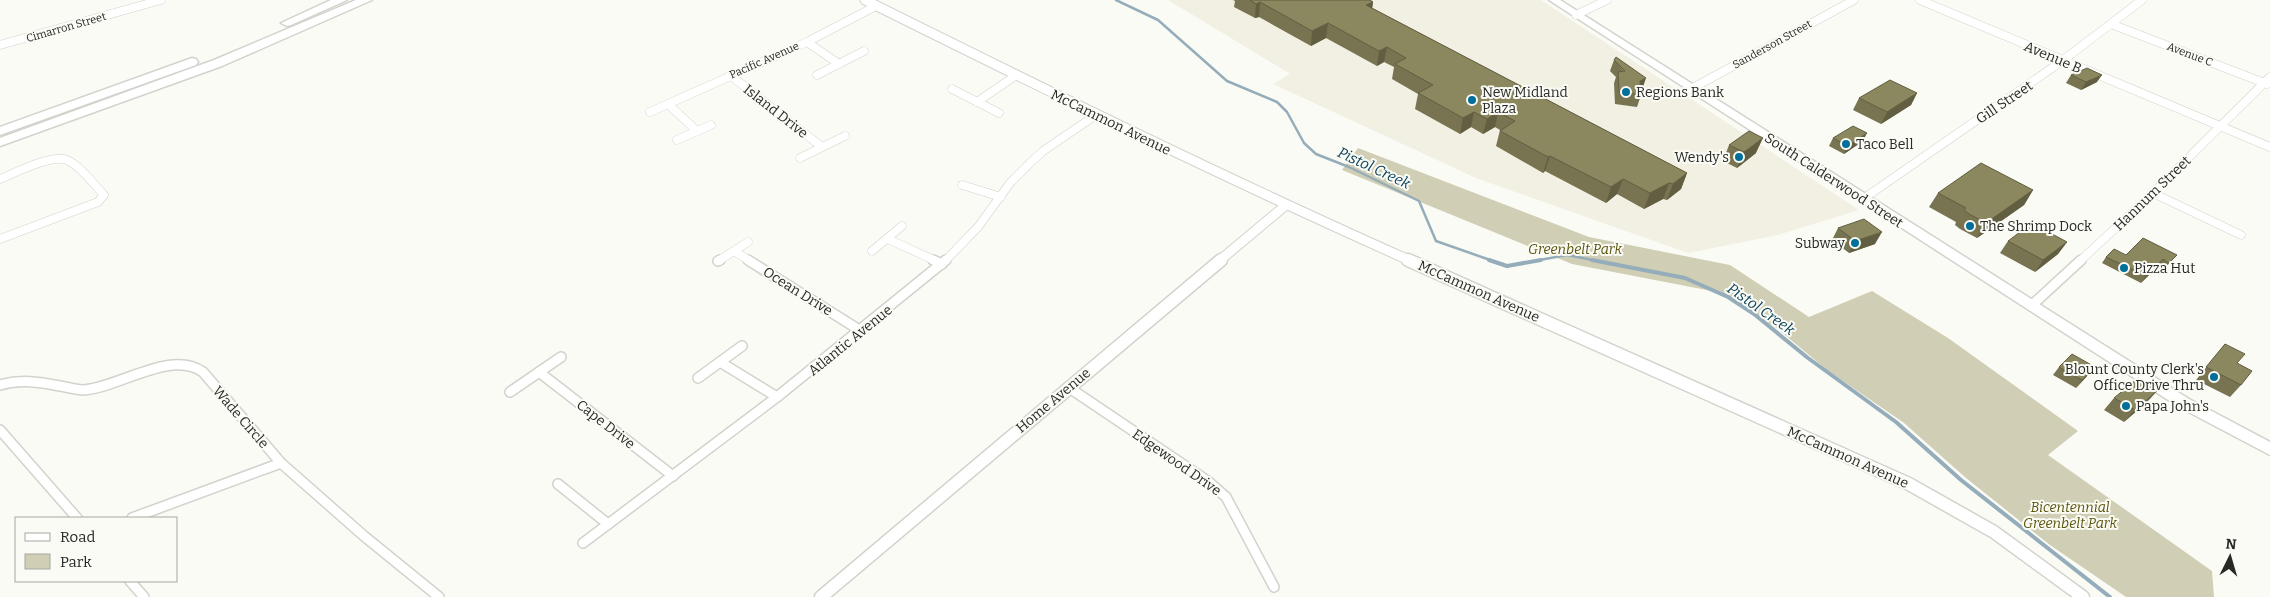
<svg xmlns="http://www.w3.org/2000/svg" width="2270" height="597" font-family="Bitter,serif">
  <rect width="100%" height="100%" fill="#fbfbf5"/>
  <!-- built -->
  <polygon fill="#f1f0e3" points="1168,0 1541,0 1859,210 1778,235 1688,253 1476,178 1273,84 1290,74"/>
  <!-- green -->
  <polygon fill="#d0ceb4" points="1358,148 1589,237 1730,265 1809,317 1872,291 1948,338 2078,431 2048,455 2212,571 2214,597 2126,597 2050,545 1966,478 1904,423 1827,370 1779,330 1796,323 1778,329 1717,292 1572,264 1342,170"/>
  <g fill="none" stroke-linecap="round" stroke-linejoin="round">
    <!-- stream-far1 -->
    <g stroke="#95adbb" stroke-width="2.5">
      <polyline points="1116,0 1158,20 1227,81 1277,102 1287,112 1304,143 1316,154 1349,167 1419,201 1436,241 1493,261"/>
      <polyline points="1534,261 1567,255 1598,261"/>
    </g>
    <!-- stream -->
    <g stroke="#95adbb" stroke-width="4">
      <polyline points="1489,260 1507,266 1541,260"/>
      <polyline points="1592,260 1685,278 1728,297 1754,314 1808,358 1896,422 1961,480 2110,597"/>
    </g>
    <defs>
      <g id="minor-far1">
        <polyline points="1920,0 2270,147"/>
        <polyline points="1576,15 1607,0"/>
        <polyline points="2111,24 2267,84"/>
        <polyline points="807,42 839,64"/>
        <polyline points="0,45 161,0"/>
        <polyline points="730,75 822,147"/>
        <polyline points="817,75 864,51"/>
        <polyline points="952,89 999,113"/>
        <polyline points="1691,89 1854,0"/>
        <polyline points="977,102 1015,76"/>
        <polyline points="668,104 697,131"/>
        <polyline points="650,112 807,42 876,6"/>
        <polyline points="677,140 711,125"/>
        <polyline points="800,158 845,136"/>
        <path d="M0,179c15,-6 51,-25 67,-19 14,6 27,25 37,35l-6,7 -98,37"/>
        <polyline points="962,185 1001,197"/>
        <polyline points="2153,193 2241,235"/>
        <polyline points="1863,199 2062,61 2142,0"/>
        <polyline points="888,239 936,261"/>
        <polyline points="734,251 750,261"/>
        <polyline points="872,251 902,226"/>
        <polyline points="718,261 748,242"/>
        <polyline points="945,261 978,227 1010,183 1029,164 1043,151 1096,115"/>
        <polyline points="2080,261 2153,193 2270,77"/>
      </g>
      <g id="minor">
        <polyline points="748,260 861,331"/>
        <polyline points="933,260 942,264"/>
        <polyline points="718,261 720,260"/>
        <polyline points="2031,306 2081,260"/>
        <polyline points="720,362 777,397"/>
        <polyline points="539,372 673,476"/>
        <polyline points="698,378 742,346"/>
        <path d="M0,385c21,-6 39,-3 60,1 7,1 16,4 23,4 36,-2 87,-41 120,-18l78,91 83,73 75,61"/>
        <polyline points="1068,387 1209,482 1226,497 1274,587"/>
        <polyline points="510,392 561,357"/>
        <polyline points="0,430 77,518"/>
        <polyline points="558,484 608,524"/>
        <polyline points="132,518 281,463"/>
        <polyline points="583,543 777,397 946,260"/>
        <polyline points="130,581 144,597"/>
      </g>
      <g id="tertiary-far1">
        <path d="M865,0c181,90 362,179 546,261"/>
        <polyline points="1219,261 1286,205"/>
      </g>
      <g id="tertiary">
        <polyline points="1408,260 1909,484 1994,532 2083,597"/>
        <polyline points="821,597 1221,260"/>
      </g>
      <polygon id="secondary" points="1549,0 1560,0 2189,399 2270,442 2270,455 2179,407"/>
      <g id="trunk">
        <polygon points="331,0 347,0 291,25 287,26 281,23"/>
        <polygon points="356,0 372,0 222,66 0,146 0,138 214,60"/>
        <polygon points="192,58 196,59 198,62 196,65 0,135 0,127"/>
      </g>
    </defs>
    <!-- minor-far1 casing -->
    <use href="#minor-far1" stroke="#d3d3cd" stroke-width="9"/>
    <!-- minor casing -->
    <use href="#minor" stroke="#d3d3cd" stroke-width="12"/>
    <!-- tertiary-far1 casing -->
    <use href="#tertiary-far1" stroke="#d3d3cd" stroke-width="11"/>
    <!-- tertiary casing -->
    <use href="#tertiary" stroke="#d3d3cd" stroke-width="15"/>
    <!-- secondary casing -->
    <use href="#secondary" stroke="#d3d3cd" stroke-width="3"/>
    <!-- trunk casing -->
    <use href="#trunk" stroke="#d3d3cd" stroke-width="3"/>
    <!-- minor-far1 -->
    <use href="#minor-far1" stroke="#fff" stroke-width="8"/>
    <!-- minor -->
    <use href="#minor" stroke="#fff" stroke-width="9"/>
    <!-- tertiary-far1 -->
    <use href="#tertiary-far1" stroke="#fff" stroke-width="9"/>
    <!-- tertiary -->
    <use href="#tertiary" stroke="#fff" stroke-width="12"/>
    <!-- secondary -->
    <use href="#secondary" fill="#fff" fill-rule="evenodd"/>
    <!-- trunk -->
    <use href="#trunk" fill="#fff" fill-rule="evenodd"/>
  </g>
  <!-- wall -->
  <g fill="#787452">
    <polygon points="1233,0 1370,0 1373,2 1372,8 1687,173 1681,189 1667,200 1663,199 1644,209 1617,194 1606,203 1545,171 1543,173 1496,146 1500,130 1495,127 1483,134 1471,127 1460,134 1415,109 1418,94 1392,79 1394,67 1384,62 1377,66 1326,38 1311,46 1259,17 1255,18 1234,7 1235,1"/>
    <polygon points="1614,60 1642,90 1641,91 1641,95 1637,107 1615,104 1614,83 1616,77 1610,71"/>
    <polygon points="2071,75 2097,82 2081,90 2066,83"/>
    <polygon points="1917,93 1911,105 1881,124 1853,110 1859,98"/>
    <polygon points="1833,138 1863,141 1844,154 1829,146"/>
    <polygon points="1729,145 1756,153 1737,168 1723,161"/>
    <polygon points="2033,190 2024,205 1977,238 1960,229 1955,225 1956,222 1929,207 1938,193"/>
    <polygon points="1838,228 1875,244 1849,253 1832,240"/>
    <polygon points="2008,241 2067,242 2058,254 2035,272 2000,253"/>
    <polygon points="2126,255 2177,255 2164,269 2158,266 2141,283 2102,263 2106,257"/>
    <polygon points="2225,344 2237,363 2241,385 2230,397 2196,380"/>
    <polygon points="2059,367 2088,375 2076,388 2053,375"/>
    <polygon points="2114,398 2147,402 2124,422 2104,410"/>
  </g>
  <!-- shaded-wall -->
  <g fill="#615e42">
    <polygon points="1260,2 1259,17 1255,18 1256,4"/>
    <polygon points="1373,2 1371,17 1366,5"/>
    <polygon points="1328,23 1326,38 1311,46 1312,31"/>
    <polygon points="1387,47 1384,62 1377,66 1379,51"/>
    <polygon points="2102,75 2097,82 2081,90 2086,82"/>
    <polygon points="1646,78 1642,90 1636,92 1640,81"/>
    <polygon points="1917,93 1911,105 1881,124 1887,112"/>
    <polygon points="1474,112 1471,127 1460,134 1463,118"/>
    <polygon points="1498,112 1495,127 1483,134 1487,119"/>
    <polygon points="1867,133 1863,141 1844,154 1848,146"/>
    <polygon points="1763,138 1756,153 1737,168 1744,152"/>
    <polygon points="1550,156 1545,171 1543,173 1548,157"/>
    <polygon points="1687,173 1681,189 1667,200 1673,184"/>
    <polygon points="1623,179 1617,194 1606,203 1611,187"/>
    <polygon points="1669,183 1663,199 1644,209 1650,193"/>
    <polygon points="2033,190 2024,205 1977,238 1986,223"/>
    <polygon points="1882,232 1875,244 1849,253 1855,241"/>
    <polygon points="2067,242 2058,254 2035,272 2043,260"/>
    <polygon points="2163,259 2158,266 2141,283 2146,276"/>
    <polygon points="2095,367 2088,375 2076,388 2082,380"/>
    <polygon points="2158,390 2147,402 2124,422 2135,410"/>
  </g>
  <!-- building -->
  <g fill="#8b875f" stroke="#615e42">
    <polygon points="1250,0 1370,0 1373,2 1366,5 1687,173 1673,184 1669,183 1650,193 1623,179 1611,187 1550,156 1548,157 1500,131 1515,121 1498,112 1487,119 1474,112 1463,118 1418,93 1433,85 1395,64 1406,58 1387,47 1379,51 1328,23 1312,31 1260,2 1256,4"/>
    <polygon points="1616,57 1646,78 1640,81 1641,95 1619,92 1618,72 1625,71 1614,60"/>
    <polygon points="2087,68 2102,75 2086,82 2071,75"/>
    <polygon points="1890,80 1917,93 1887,112 1859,98"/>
    <polygon points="1853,126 1867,133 1848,146 1833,138"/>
    <polygon points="1749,131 1763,138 1744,152 1729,145"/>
    <polygon points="1981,163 2033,190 1986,223 1969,214 1964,210 1966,208 1938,193"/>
    <polygon points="1864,219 1882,232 1855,241 1838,228"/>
    <polygon points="2032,223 2067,242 2043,260 2008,241"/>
    <polygon points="2143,238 2177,255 2169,263 2163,259 2146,276 2106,257 2114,249 2126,255"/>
    <polygon points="2225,344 2245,354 2237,363 2252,371 2241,385 2206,367"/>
    <polygon points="2072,354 2095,367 2082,380 2059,367"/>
    <polygon points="2138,378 2158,390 2135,410 2114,398"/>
  </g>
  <!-- markers -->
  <g fill="#006f9a" stroke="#fbfbf5" stroke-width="2">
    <circle cx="1626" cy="92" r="5"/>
    <circle cx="1472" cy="100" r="5"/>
    <circle cx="1846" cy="144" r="5"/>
    <circle cx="1739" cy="157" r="5"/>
    <circle cx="1970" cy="226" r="5"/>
    <circle cx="1855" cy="243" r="5"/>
    <circle cx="2124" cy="268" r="5"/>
    <circle cx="2214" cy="377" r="5"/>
    <circle cx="2126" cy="406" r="5"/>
  </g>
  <g text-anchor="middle" stroke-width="4" stroke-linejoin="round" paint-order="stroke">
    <!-- far-street labels -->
    <g font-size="11" fill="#282826" stroke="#fbfbf5">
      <text transform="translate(66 27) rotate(-16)" y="4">Cimarron Street</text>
      <text transform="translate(1772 44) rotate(-29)" y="4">Sanderson Street</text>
      <text transform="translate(2190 54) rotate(21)" y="4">Avenue C</text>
      <text transform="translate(764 60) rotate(-24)" y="4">Pacific Avenue</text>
    </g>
    <!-- street labels -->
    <g font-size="14" fill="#282826" stroke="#fbfbf5">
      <text transform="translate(2053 57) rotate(23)" y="5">Avenue B</text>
      <text transform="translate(2004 102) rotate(-34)" y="5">Gill Street</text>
      <text transform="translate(776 111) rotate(38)" y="5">Island Drive</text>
      <text transform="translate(1111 122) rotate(26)" y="5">McCammon Avenue</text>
      <text transform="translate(1834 180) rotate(33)" y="5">South Calderwood Street</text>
      <text transform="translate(2152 193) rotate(-44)" y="5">Hannum Street</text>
      <text transform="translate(798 291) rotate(32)" y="5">Ocean Drive</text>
      <text transform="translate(1479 291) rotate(24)" y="5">McCammon Avenue</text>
      <text transform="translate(850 340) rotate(-39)" y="5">Atlantic Avenue</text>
      <text transform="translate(1053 400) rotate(-40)" y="5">Home Avenue</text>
      <text transform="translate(241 417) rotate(49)" y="5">Wade Circle</text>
      <text transform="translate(606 424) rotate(38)" y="5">Cape Drive</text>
      <text transform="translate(1848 457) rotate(24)" y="5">McCammon Avenue</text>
      <text transform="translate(1177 462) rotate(35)" y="5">Edgewood Drive</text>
    </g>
    <!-- poi labels -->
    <g font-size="14" fill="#282826" stroke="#fbfbf5" text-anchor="start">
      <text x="1482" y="97">New Midland<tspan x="1482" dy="16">Plaza</tspan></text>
      <text x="1636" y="97">Regions Bank</text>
      <text x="1856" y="149">Taco Bell</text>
      <text x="1729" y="162" text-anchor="end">Wendy's</text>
      <text x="1980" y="231">The Shrimp Dock</text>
      <text x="1845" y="248" text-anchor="end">Subway</text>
      <text x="2134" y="273">Pizza Hut</text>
      <text x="2204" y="374" text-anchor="end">Blount County Clerk's<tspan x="2204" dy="16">Office Drive Thru</tspan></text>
      <text x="2136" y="411">Papa John's</text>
    </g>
    <!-- park labels -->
    <g font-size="14" font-style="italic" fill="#5b540c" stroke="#fbfbf5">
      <text x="1575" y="254">Greenbelt Park</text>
      <text x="2070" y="512">Bicentennial<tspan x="2070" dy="16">Greenbelt Park</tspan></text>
    </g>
    <!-- water labels -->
    <g font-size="15" font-style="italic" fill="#0c435d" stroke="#fbfbf5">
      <text transform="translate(1374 168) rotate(25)" y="5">Pistol Creek</text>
      <text transform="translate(1761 309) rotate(35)" y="5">Pistol Creek</text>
    </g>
  </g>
  <!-- legend -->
  <rect x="15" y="517" width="162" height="65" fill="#fbfbf5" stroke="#a7a7a2"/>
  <rect x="25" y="533" width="25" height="8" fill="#ffffff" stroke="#a7a7a2"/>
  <text x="60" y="542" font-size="15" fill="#282826">Road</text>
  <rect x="25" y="554" width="25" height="15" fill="#d0ceb4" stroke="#a7a7a2"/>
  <text x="60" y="567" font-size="15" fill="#282826">Park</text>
  <!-- north arrow -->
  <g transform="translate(2230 557) rotate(5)" stroke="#fbfbf5" stroke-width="4" paint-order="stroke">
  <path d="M0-4L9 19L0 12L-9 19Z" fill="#282826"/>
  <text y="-8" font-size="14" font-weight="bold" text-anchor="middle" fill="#282826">N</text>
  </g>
</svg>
